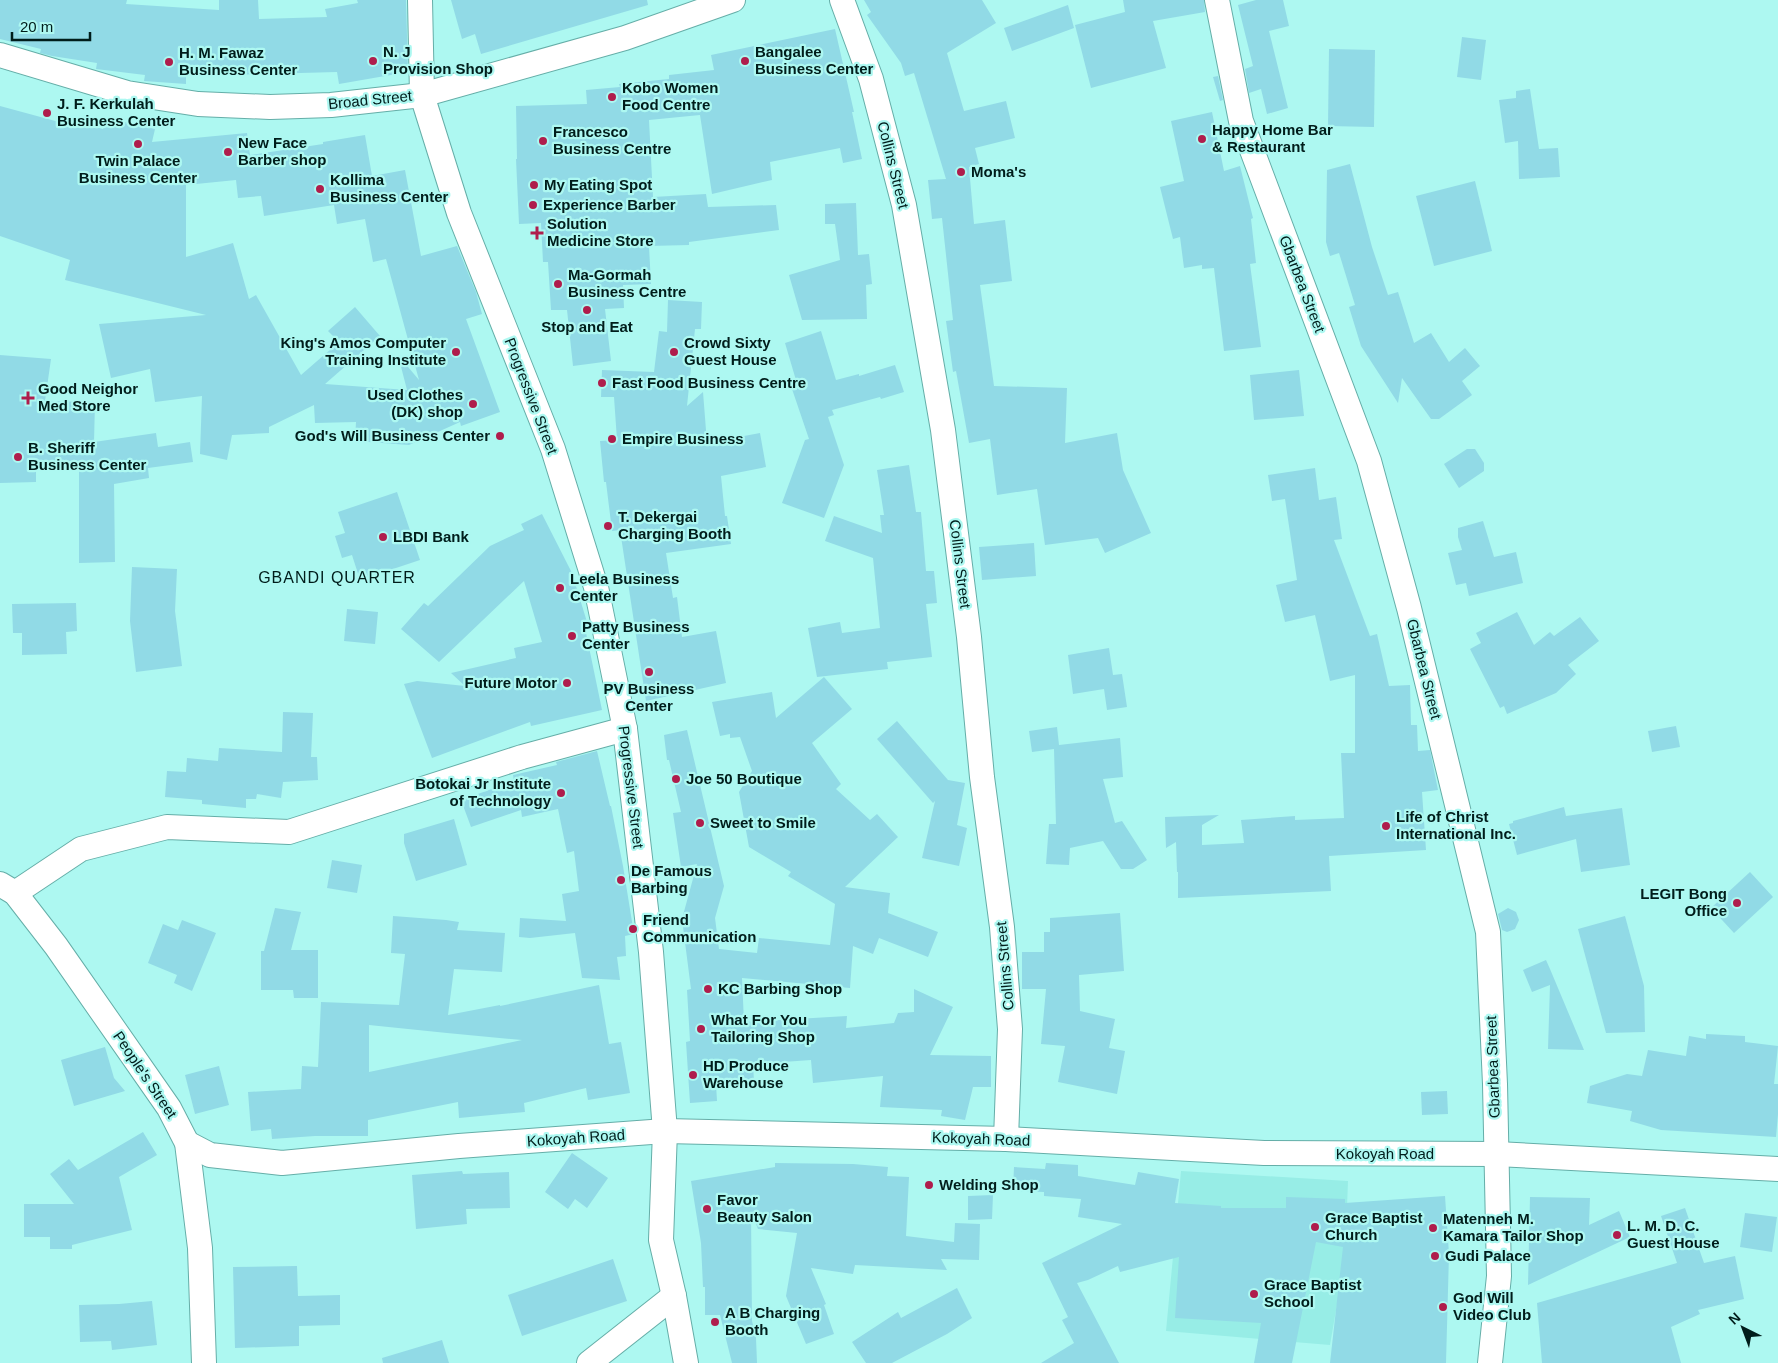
<svg xmlns="http://www.w3.org/2000/svg" width="1778" height="1363" font-family="Arial,sans-serif">
  <rect width="100%" height="100%" fill="#adf8f1"/>
  <!-- built -->
  <polygon fill="#97ede6" points="1181,1171 1348,1181 1345,1258 1330,1345 1166,1331"/>
  <!-- building -->
  <g fill="#91dae6" fill-rule="evenodd">
    <polygon points="0,0 127,0 126,4 219,10 219,0 258,0 259,19 327,17 325,9 358,3 357,0 406,0 408,72 339,84 337,72 186,76 186,84 144,81 145,75 96,69 97,63 52,56 40,53 41,49 0,39"/>
    <polygon points="451,0 647,0 648,5 481,54 475,34 462,39"/>
    <polygon points="864,0 982,0 996,23 947,53 964,111 1006,101 1015,138 975,148 979,164 969,167 974,224 1005,220 1012,281 980,285 994,386 1067,388 1065,443 1117,433 1123,470 1151,533 1105,553 1098,538 1045,545 1037,489 997,495 990,439 969,443 956,371 953,372 946,321 953,320 942,218 932,219 928,180 946,179 914,73 905,76 901,63 867,15 871,12"/>
    <polygon points="1123,0 1204,0 1205,12 1153,21 1166,68 1091,88 1075,25 1125,12"/>
    <polygon points="1256,0 1283,0 1289,26 1269,31 1288,108 1267,114 1261,89 1249,93 1245,69 1253,66 1238,5"/>
    <polygon points="1068,5 1074,28 1012,51 1004,28"/>
    <polygon points="835,29 854,112 852,112 862,159 843,163 840,148 770,162 772,180 712,194 700,115 649,120 653,197 706,194 708,207 776,205 779,230 689,242 689,245 649,246 651,284 623,285 624,308 605,309 611,361 573,366 567,310 551,310 548,262 543,262 541,223 519,224 516,159 517,159 516,106 587,104 586,90 620,87 619,84 669,79 669,75 714,70 711,55"/>
    <polygon points="1462,37 1486,40 1481,80 1457,77"/>
    <polygon points="1329,49 1375,50 1374,127 1328,126"/>
    <polygon points="1218,76 1223,100 1220,101 1213,77"/>
    <polygon points="1530,89 1539,149 1558,148 1560,177 1519,179 1518,141 1505,143 1499,100 1516,98 1516,91"/>
    <path d="M0,106l59,16 1,-5 43,12 3,-11 49,11 -3,13 95,-9 3,22 73,-11v-2l42,-7 7,41 33,-6 16,86 36,-10 19,46 6,22 -16,5 34,93 -39,14 -1,-4 -51,23 -54,-4 1,-19 -41,1 -1,-18 -45,22v6l-37,2 -5,25 -27,-6 2,-58 -47,6 -5,-33 -39,9 -12,-54 107,-9 -141,-35 5,-20 -70,-24zM236,180l2,18 23,-2 3,20 70,-11 3,19 28,-5 8,43 13,-3 33,121 -21,-25 9,35 -82,-6 55,-48 -25,-29 -27,24 11,11 -38,33 -45,-80 -7,4 -16,-56 -47,14v-72z"/>
    <polygon points="1212,112 1224,171 1240,166 1253,218 1251,219 1256,263 1250,264 1261,347 1224,351 1214,268 1202,269 1202,265 1184,268 1180,237 1173,239 1160,187 1184,181 1171,121"/>
    <polygon points="1350,164 1372,247 1388,295 1398,292 1414,343 1431,333 1449,362 1465,348 1480,366 1462,381 1472,395 1439,419 1431,419 1402,378 1398,403 1361,346 1349,307 1355,305 1339,253 1330,256 1326,242 1327,170"/>
    <polygon points="1475,181 1492,251 1434,266 1416,196"/>
    <polygon points="856,203 858,255 869,254 872,284 866,285 867,319 802,320 789,275 840,260 835,224 825,224 825,204"/>
    <polygon points="668,300 702,302 701,329 695,329 687,406 703,392 707,443 760,433 766,467 721,476 725,516 727,516 731,544 666,553 673,598 677,597 682,637 716,631 726,683 646,701 620,530 612,531 606,482 604,482 600,441 617,440 614,397 601,397 602,370 654,372 659,331 667,332"/>
    <polygon points="821,331 836,380 859,374 859,376 895,365 904,392 881,399 880,397 832,410 834,415 828,417 844,465 824,518 782,503 805,440 809,439 792,389 798,387 785,343"/>
    <polygon points="0,355 51,359 45,401 95,402 94,442 156,433 158,447 190,442 193,462 148,468 149,478 114,484 115,562 79,563 79,463 36,462 36,482 0,483"/>
    <polygon points="1299,370 1304,416 1254,420 1250,375"/>
    <polygon points="1467,449 1475,449 1484,463 1484,471 1459,488 1444,464"/>
    <polygon points="909,465 916,512 921,512 926,571 934,571 937,603 926,604 932,657 887,662 888,669 817,677 808,628 840,622 842,633 880,628 873,558 825,541 834,516 882,533 880,515 884,515 877,470"/>
    <polygon points="1315,468 1319,500 1336,497 1342,539 1334,540 1370,636 1377,634 1389,686 1410,685 1411,725 1417,725 1418,751 1430,750 1438,790 1422,792 1426,850 1329,856 1331,891 1178,898 1178,872 1177,872 1176,842 1166,848 1165,817 1219,815 1202,825 1202,845 1244,843 1241,820 1295,816 1295,820 1344,818 1341,753 1355,753 1355,675 1330,681 1315,615 1285,622 1276,585 1297,580 1285,499 1272,501 1268,475"/>
    <polygon points="397,492 420,560 360,580 352,555 342,558 335,536 345,533 338,512"/>
    <polygon points="542,514 572,573 587,622 584,623 602,710 531,726 530,722 432,758 404,684 417,681 465,686 451,673 516,658 514,648 542,642 524,581 439,662 401,629 424,603 428,606 490,546 524,530 521,524"/>
    <polygon points="1483,521 1494,557 1516,552 1523,583 1469,596 1466,583 1456,585 1448,553 1462,550 1458,537 1458,528"/>
    <polygon points="1034,543 1036,576 982,580 979,547"/>
    <polygon points="132,567 177,569 175,611 182,666 136,672 130,621"/>
    <polygon points="76,603 77,631 66,632 67,654 22,655 22,633 13,633 12,604"/>
    <polygon points="347,609 378,612 375,644 344,641"/>
    <polygon points="1517,612 1534,645 1550,632 1554,636 1580,617 1599,641 1568,665 1576,674 1556,693 1507,714 1504,706 1500,708 1470,649 1481,643 1476,633"/>
    <polygon points="1109,648 1113,675 1122,674 1127,707 1107,710 1104,689 1073,694 1068,655"/>
    <polygon points="824,677 852,709 812,743 841,784 836,789 870,820 877,814 898,837 845,887 890,893 888,913 938,932 928,957 879,938 873,954 853,946 850,988 742,978 744,1022 847,1016 846,1028 894,1023 898,1013 914,1012 914,989 953,1007 930,1055 991,1056 991,1087 973,1087 965,1120 941,1116 942,1110 880,1107 883,1076 813,1083 811,1060 753,1064 754,1082 716,1084 717,1101 690,1103 686,1042 690,1041 687,990 691,989 682,919 697,864 681,867 673,813 681,812 669,760 667,760 664,735 687,730 724,886 715,918 719,949 757,953 759,938 830,945 835,904 788,876 791,872 749,847 739,792 752,771 740,737 730,738 730,734 720,736 712,702 772,692 776,718"/>
    <polygon points="283,712 313,713 311,757 317,757 318,780 283,782 281,798 257,794 256,799 246,799 246,808 202,804 202,800 165,797 167,771 186,772 187,758 218,761 219,748 282,752"/>
    <polygon points="897,721 948,780 965,783 957,825 967,828 959,866 922,858 935,801 933,803 877,739"/>
    <polygon points="1676,726 1680,747 1652,752 1648,731"/>
    <polygon points="1057,727 1059,745 1120,738 1123,777 1103,779 1115,823 1122,821 1147,860 1133,869 1121,869 1103,841 1070,848 1069,865 1046,864 1049,824 1056,824 1054,749 1032,752 1029,731"/>
    <polygon points="597,751 610,806 611,806 623,866 634,934 625,936 626,956 617,957 620,980 582,978 575,933 530,938 519,937 520,918 566,921 562,894 579,891 574,851 567,853 558,809 522,817 521,810 471,827 461,800 514,781 513,775 557,765 556,762"/>
    <polygon points="1564,807 1566,816 1622,808 1630,865 1581,872 1576,839 1517,855 1509,824 1513,823 1513,821"/>
    <polygon points="454,819 467,865 416,881 404,843 404,834"/>
    <polygon points="332,860 362,865 357,893 327,888"/>
    <polygon points="1750,872 1773,897 1734,933 1711,908"/>
    <polygon points="275,908 301,912 291,950 318,950 318,998 294,998 293,990 261,990 261,951 264,951"/>
    <polygon points="1508,908 1516,912 1519,920 1515,929 1507,932 1502,930 1498,914"/>
    <polygon points="1120,913 1124,971 1079,975 1080,1011 1115,1019 1109,1048 1125,1051 1117,1094 1058,1082 1065,1046 1041,1044 1046,989 1022,989 1022,952 1044,952 1044,932 1050,932 1050,918"/>
    <path d="M393,916l53,4 13,2 -2,8 48,3 -3,39 -48,-3 -6,46 52,-10v1l99,-21 10,59 12,-2 9,51 -42,7 -2,-12 -62,15 1,9 -66,6 -1,-16 -90,18v16h-53l-43,3 -1,-10 -20,2 -3,-39 53,-3 1,-23 16,1 3,-65 78,3 6,-51 -14,-1zM369,1025l78,8 75,7 -153,32z"/>
    <polygon points="1625,916 1644,986 1645,1032 1606,1033 1578,929"/>
    <polygon points="182,920 216,933 192,991 174,983 177,975 148,963 163,924 178,930"/>
    <polygon points="1546,960 1550,969 1584,1050 1548,1049 1550,985 1532,992 1523,970"/>
    <polygon points="1706,1034 1745,1036 1745,1042 1778,1046 1774,1084 1778,1084 1778,1114 1776,1137 1661,1130 1630,1121 1632,1111 1587,1103 1590,1086 1627,1074 1642,1076 1648,1050 1686,1056 1689,1036 1706,1039"/>
    <polygon points="105,1047 114,1078 125,1091 74,1106 61,1060"/>
    <polygon points="219,1066 229,1105 195,1114 185,1075"/>
    <polygon points="1447,1091 1448,1114 1422,1115 1421,1092"/>
    <polygon points="143,1132 157,1155 119,1177 132,1230 72,1245 72,1249 50,1249 50,1237 24,1237 24,1204 74,1204 50,1174 69,1159 78,1170"/>
    <polygon points="572,1153 608,1178 587,1208 575,1199 568,1209 545,1192"/>
    <polygon points="775,1163 853,1164 888,1167 887,1176 909,1177 906,1236 954,1242 955,1223 980,1224 979,1260 941,1259 947,1270 855,1265 853,1274 811,1268 826,1304 824,1305 834,1334 806,1344 786,1296 797,1233 758,1229 751,1212 752,1321 756,1338 757,1363 732,1363 720,1315 705,1315 705,1287 703,1287 701,1243 691,1181 775,1167"/>
    <polygon points="1046,1163 1078,1165 1078,1176 1135,1185 1138,1172 1179,1179 1175,1203 1221,1206 1221,1208 1286,1208 1286,1197 1345,1199 1345,1203 1445,1196 1449,1254 1446,1363 1330,1363 1343,1247 1316,1242 1292,1363 1254,1363 1261,1323 1175,1318 1179,1257 1120,1272 1118,1266 1088,1280 1077,1283 1119,1363 1041,1363 1074,1343 1062,1320 1068,1317 1042,1263 1122,1224 1078,1217 1081,1199 1044,1196 1044,1192 1013,1191 1014,1167 1045,1169"/>
    <polygon points="462,1171 463,1174 509,1172 510,1208 466,1209 467,1224 416,1229 412,1175"/>
    <polygon points="993,1195 992,1219 968,1220 968,1196"/>
    <polygon points="1530,1197 1590,1198 1589,1225 1619,1211 1630,1237 1528,1285"/>
    <polygon points="1685,1208 1704,1263 1735,1256 1744,1299 1698,1310 1700,1314 1671,1327 1681,1363 1542,1363 1537,1303 1677,1263 1661,1216"/>
    <polygon points="1745,1213 1777,1217 1772,1252 1740,1247"/>
    <polygon points="613,1259 627,1301 522,1336 508,1295"/>
    <polygon points="297,1266 298,1296 340,1295 340,1325 299,1326 299,1346 235,1348 233,1267"/>
    <polygon points="957,1288 972,1318 947,1334 892,1363 866,1363 852,1342 898,1312 901,1318"/>
    <polygon points="152,1301 157,1345 112,1350 111,1341 80,1342 79,1305 119,1304"/>
    <polygon points="442,1340 449,1363 383,1363 382,1358"/>
  </g>
  <g fill="none" stroke-linecap="round" stroke-linejoin="round">
    <defs>
      <g id="minor">
        <polyline points="420,0 422,95 459,213 553,449 596,587 625,729 651,952 665,1131 661,1240 674,1296 686,1363"/>
        <polyline points="842,0 871,79 904,205 943,430 969,637 982,777 1002,927 1010,1029 1006,1139"/>
        <polyline points="1217,0 1241,121 1369,461 1409,608 1488,932 1495,1084 1499,1276 1490,1363"/>
        <polyline points="0,55 127,93 198,104 270,107 331,105 422,95 625,38 733,0"/>
        <polyline points="0,884 15,893 56,946 169,1108 187,1143 200,1248 204,1363"/>
        <polyline points="15,893 81,849 167,827 289,832 522,757 625,729"/>
        <polyline points="187,1143 210,1155 282,1163 459,1146 665,1131 1006,1139 1264,1153 1497,1154 1778,1169"/>
        <polyline points="589,1363 674,1296"/>
      </g>
    </defs>
    <!-- minor casing -->
    <use href="#minor" stroke="#65aea8" stroke-width="26"/>
    <!-- minor -->
    <use href="#minor" stroke="#fff" stroke-width="24"/>
  </g>
  <!-- markers -->
  <g fill="#af1d4c" stroke="#adf8f1" stroke-width="2">
    <circle cx="373" cy="61" r="5"/>
    <circle cx="745" cy="61" r="5"/>
    <circle cx="169" cy="62" r="5"/>
    <circle cx="612" cy="97" r="5"/>
    <circle cx="47" cy="113" r="5"/>
    <circle cx="1202" cy="139" r="5"/>
    <circle cx="543" cy="141" r="5"/>
    <circle cx="138" cy="144" r="5"/>
    <circle cx="228" cy="152" r="5"/>
    <circle cx="961" cy="172" r="5"/>
    <circle cx="534" cy="185" r="5"/>
    <circle cx="320" cy="189" r="5"/>
    <circle cx="533" cy="205" r="5"/>
    <path d="M534.5 225.5h5v5h5v5h-5v5h-5v-5h-5v-5h5z"/>
    <circle cx="558" cy="284" r="5"/>
    <circle cx="587" cy="310" r="5"/>
    <circle cx="456" cy="352" r="5"/>
    <circle cx="674" cy="352" r="5"/>
    <circle cx="602" cy="383" r="5"/>
    <path d="M25.5 390.5h5v5h5v5h-5v5h-5v-5h-5v-5h5z"/>
    <circle cx="473" cy="404" r="5"/>
    <circle cx="500" cy="436" r="5"/>
    <circle cx="612" cy="439" r="5"/>
    <circle cx="18" cy="457" r="5"/>
    <circle cx="608" cy="526" r="5"/>
    <circle cx="383" cy="537" r="5"/>
    <circle cx="560" cy="588" r="5"/>
    <circle cx="572" cy="636" r="5"/>
    <circle cx="649" cy="672" r="5"/>
    <circle cx="567" cy="683" r="5"/>
    <circle cx="676" cy="779" r="5"/>
    <circle cx="561" cy="793" r="5"/>
    <circle cx="700" cy="823" r="5"/>
    <circle cx="1386" cy="826" r="5"/>
    <circle cx="621" cy="880" r="5"/>
    <circle cx="1737" cy="903" r="5"/>
    <circle cx="633" cy="929" r="5"/>
    <circle cx="708" cy="989" r="5"/>
    <circle cx="701" cy="1029" r="5"/>
    <circle cx="693" cy="1075" r="5"/>
    <circle cx="929" cy="1185" r="5"/>
    <circle cx="707" cy="1209" r="5"/>
    <circle cx="1315" cy="1227" r="5"/>
    <circle cx="1433" cy="1228" r="5"/>
    <circle cx="1617" cy="1235" r="5"/>
    <circle cx="1435" cy="1256" r="5"/>
    <circle cx="1254" cy="1294" r="5"/>
    <circle cx="1443" cy="1307" r="5"/>
    <circle cx="715" cy="1322" r="5"/>
  </g>
  <g text-anchor="middle" stroke-width="4.5" stroke-linejoin="round" paint-order="stroke">
    <!-- poi labels -->
    <g font-size="15" font-weight="bold" fill="#001d1b" stroke="#adf8f1" text-anchor="start">
      <text x="383" y="57">N. J<tspan x="383" dy="17">Provision Shop</tspan></text>
      <text x="755" y="57">Bangalee<tspan x="755" dy="17">Business Center</tspan></text>
      <text x="179" y="58">H. M. Fawaz<tspan x="179" dy="17">Business Center</tspan></text>
      <text x="622" y="93">Kobo Women<tspan x="622" dy="17">Food Centre</tspan></text>
      <text x="57" y="109">J. F. Kerkulah<tspan x="57" dy="17">Business Center</tspan></text>
      <text x="1212" y="135">Happy Home Bar<tspan x="1212" dy="17">&amp; Restaurant</tspan></text>
      <text x="553" y="137">Francesco<tspan x="553" dy="17">Business Centre</tspan></text>
      <text x="238" y="148">New Face<tspan x="238" dy="17">Barber shop</tspan></text>
      <text x="138" y="166" text-anchor="middle">Twin Palace<tspan x="138" dy="17">Business Center</tspan></text>
      <text x="971" y="177">Moma's</text>
      <text x="330" y="185">Kollima<tspan x="330" dy="17">Business Center</tspan></text>
      <text x="544" y="190">My Eating Spot</text>
      <text x="543" y="210">Experience Barber</text>
      <text x="547" y="229">Solution<tspan x="547" dy="17">Medicine Store</tspan></text>
      <text x="568" y="280">Ma-Gormah<tspan x="568" dy="17">Business Centre</tspan></text>
      <text x="587" y="332" text-anchor="middle">Stop and Eat</text>
      <text x="446" y="348" text-anchor="end">King's Amos Computer<tspan x="446" dy="17">Training Institute</tspan></text>
      <text x="684" y="348">Crowd Sixty<tspan x="684" dy="17">Guest House</tspan></text>
      <text x="612" y="388">Fast Food Business Centre</text>
      <text x="38" y="394">Good Neighor<tspan x="38" dy="17">Med Store</tspan></text>
      <text x="463" y="400" text-anchor="end">Used Clothes<tspan x="463" dy="17">(DK) shop</tspan></text>
      <text x="490" y="441" text-anchor="end">God's Will Business Center</text>
      <text x="622" y="444">Empire Business</text>
      <text x="28" y="453">B. Sheriff<tspan x="28" dy="17">Business Center</tspan></text>
      <text x="618" y="522">T. Dekergai<tspan x="618" dy="17">Charging Booth</tspan></text>
      <text x="393" y="542">LBDI Bank</text>
      <text x="570" y="584">Leela Business<tspan x="570" dy="17">Center</tspan></text>
      <text x="582" y="632">Patty Business<tspan x="582" dy="17">Center</tspan></text>
      <text x="557" y="688" text-anchor="end">Future Motor</text>
      <text x="649" y="694" text-anchor="middle">PV Business<tspan x="649" dy="17">Center</tspan></text>
      <text x="686" y="784">Joe 50 Boutique</text>
      <text x="551" y="789" text-anchor="end">Botokai Jr Institute<tspan x="551" dy="17">of Technology</tspan></text>
      <text x="1396" y="822">Life of Christ<tspan x="1396" dy="17">International Inc.</tspan></text>
      <text x="710" y="828">Sweet to Smile</text>
      <text x="631" y="876">De Famous<tspan x="631" dy="17">Barbing</tspan></text>
      <text x="1727" y="899" text-anchor="end">LEGIT Bong<tspan x="1727" dy="17">Office</tspan></text>
      <text x="643" y="925">Friend<tspan x="643" dy="17">Communication</tspan></text>
      <text x="718" y="994">KC Barbing Shop</text>
      <text x="711" y="1025">What For You<tspan x="711" dy="17">Tailoring Shop</tspan></text>
      <text x="703" y="1071">HD Produce<tspan x="703" dy="17">Warehouse</tspan></text>
      <text x="939" y="1190">Welding Shop</text>
      <text x="717" y="1205">Favor<tspan x="717" dy="17">Beauty Salon</tspan></text>
      <text x="1325" y="1223">Grace Baptist<tspan x="1325" dy="17">Church</tspan></text>
      <text x="1443" y="1224">Matenneh M.<tspan x="1443" dy="17">Kamara Tailor Shop</tspan></text>
      <text x="1627" y="1231">L. M. D. C.<tspan x="1627" dy="17">Guest House</tspan></text>
      <text x="1445" y="1261">Gudi Palace</text>
      <text x="1264" y="1290">Grace Baptist<tspan x="1264" dy="17">School</tspan></text>
      <text x="1453" y="1303">God Will<tspan x="1453" dy="17">Video Club</tspan></text>
      <text x="725" y="1318">A B Charging<tspan x="725" dy="17">Booth</tspan></text>
    </g>
    <!-- street labels -->
    <g font-size="15" fill="#001d1b" stroke="#adf8f1">
      <text transform="translate(370 100) rotate(-6)" y="5">Broad Street</text>
      <text transform="translate(893 165) rotate(76)" y="5">Collins Street</text>
      <text transform="translate(1302 284) rotate(69)" y="5">Gbarbea Street</text>
      <text transform="translate(531 396) rotate(69)" y="5">Progressive Street</text>
      <text transform="translate(960 564) rotate(83)" y="5">Collins Street</text>
      <text transform="translate(1424 669) rotate(76)" y="5">Gbarbea Street</text>
      <text transform="translate(631 787) rotate(83)" y="5">Progressive Street</text>
      <text transform="translate(1005 966) rotate(-95)" y="5">Collins Street</text>
      <text transform="translate(1493 1067) rotate(-92)" y="5">Gbarbea Street</text>
      <text transform="translate(145 1075) rotate(56)" y="5">People's Street</text>
      <text transform="translate(576 1138) rotate(-4)" y="5">Kokoyah Road</text>
      <text transform="translate(981 1139) rotate(2)" y="5">Kokoyah Road</text>
      <text x="1385" y="1159">Kokoyah Road</text>
    </g>
    <!-- neighbourhood labels -->
    <g font-size="16" letter-spacing="1" fill="#001d1b" stroke="#adf8f1">
      <text x="337" y="583">GBANDI QUARTER</text>
    </g>
  </g>
  <!-- north arrow -->
  <g transform="translate(1743 1328) rotate(318)" stroke="#adf8f1" stroke-width="4" paint-order="stroke">
  <path d="M0-4L9 19L0 12L-9 19Z" fill="#001d1b"/>
  <text y="-8" font-size="14" font-weight="bold" text-anchor="middle" fill="#001d1b">N</text>
  </g>
  <!-- scale -->
  <path d="M12 32v8h78v-8" fill="none" stroke="#001d1b" stroke-width="2.5"/>
  <text x="20" y="32" font-size="15" fill="#001d1b" stroke="#adf8f1" stroke-width="4" paint-order="stroke">20 m</text>
</svg>
